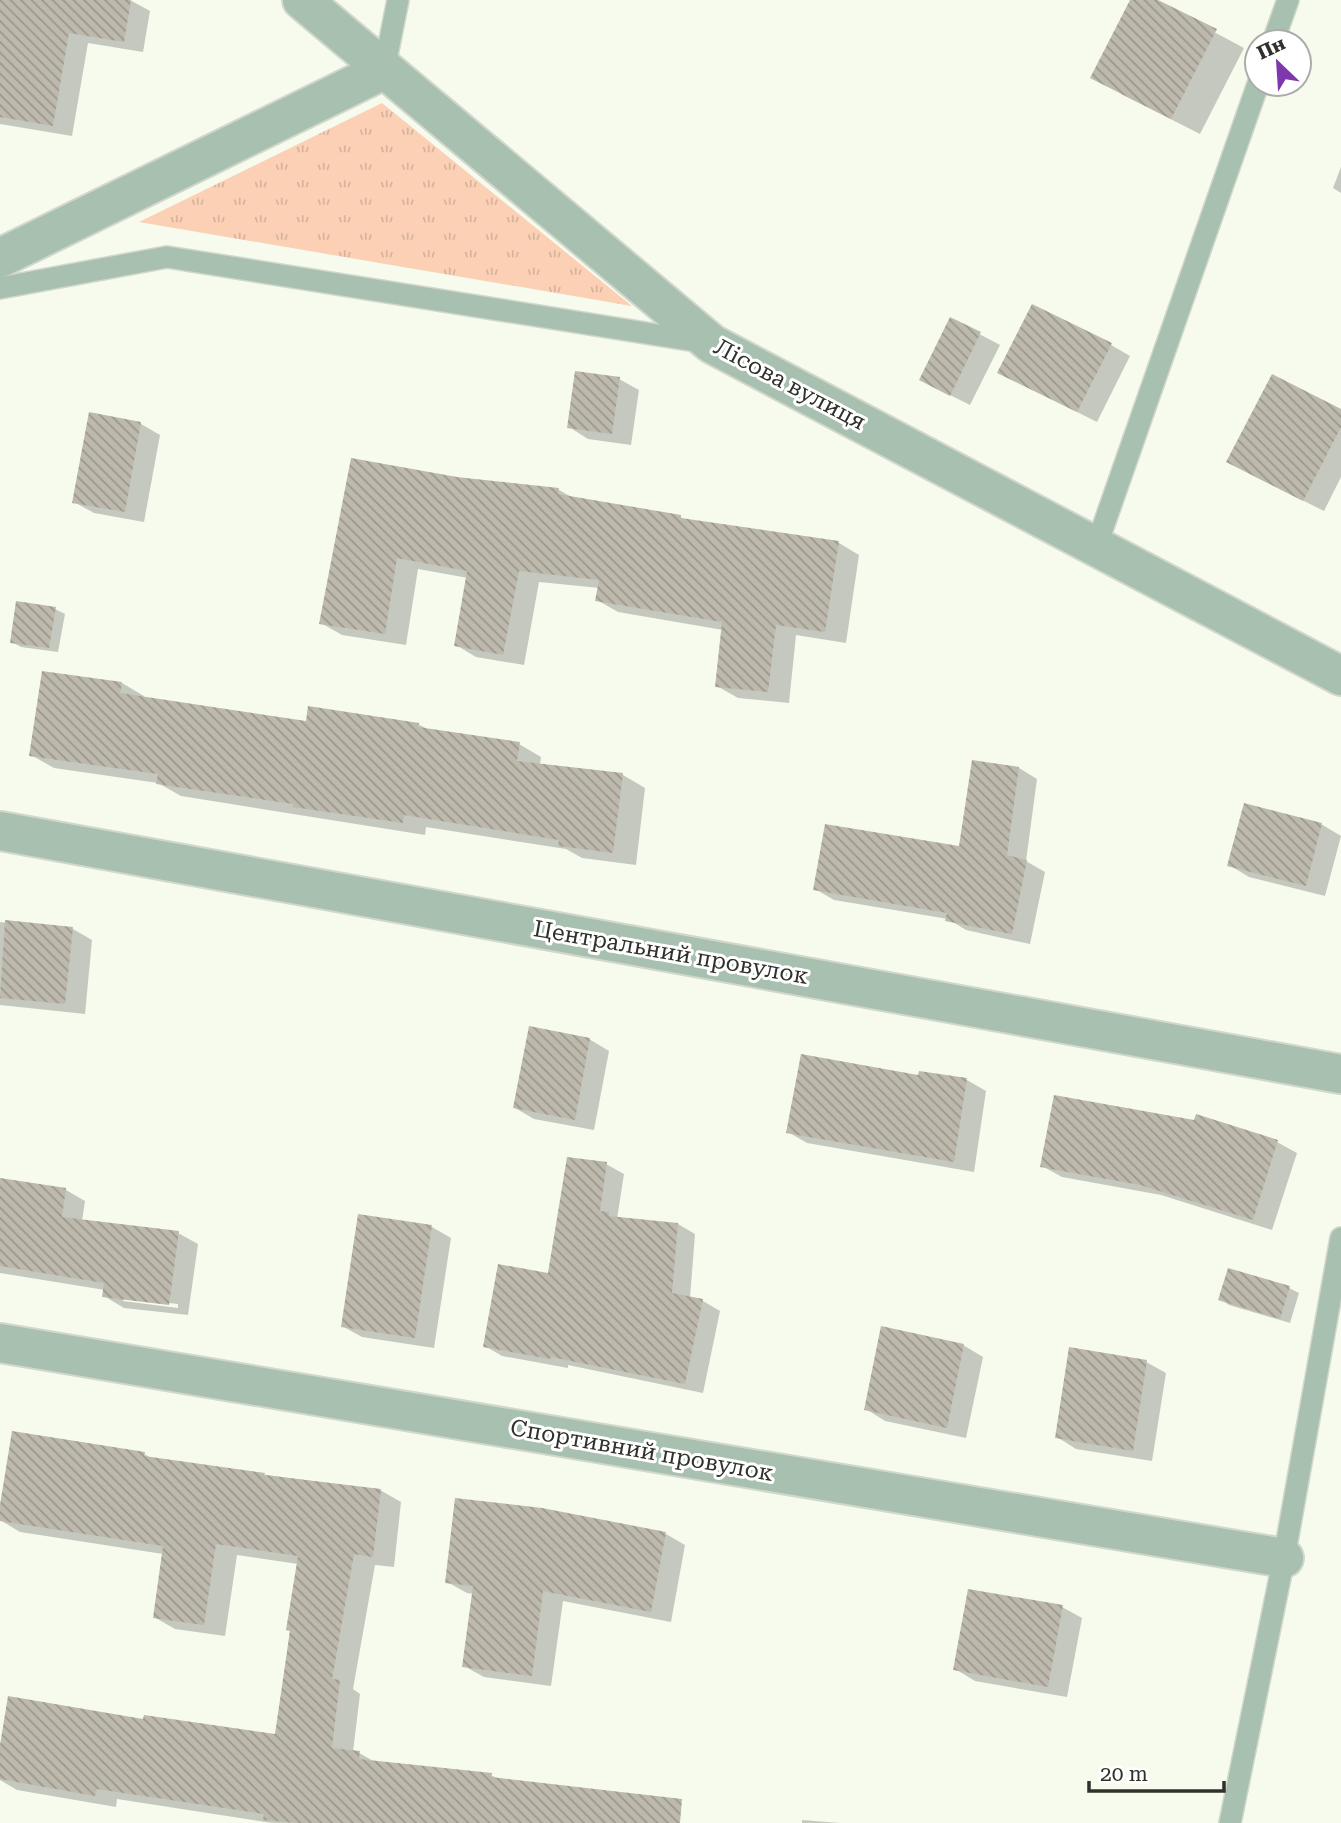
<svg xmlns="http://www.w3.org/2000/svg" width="1341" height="1823" font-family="'Roboto Serif',serif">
  <defs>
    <pattern id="grass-tufts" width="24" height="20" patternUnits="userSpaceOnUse" patternTransform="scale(1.75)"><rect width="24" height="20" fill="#fbd0b5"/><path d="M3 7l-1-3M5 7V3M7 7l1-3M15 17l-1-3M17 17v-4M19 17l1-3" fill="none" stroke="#d7b39c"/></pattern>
    <pattern id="building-back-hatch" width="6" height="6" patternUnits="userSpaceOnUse" patternTransform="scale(1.75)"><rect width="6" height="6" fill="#beb9ad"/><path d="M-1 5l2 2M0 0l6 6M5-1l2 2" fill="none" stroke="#9b978d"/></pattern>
  </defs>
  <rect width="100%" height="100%" fill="#f6fbee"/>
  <!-- grass -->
  <polygon fill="url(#grass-tufts)" points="382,103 632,306 139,222"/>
  <!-- shadow -->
  <g fill="#0003" fill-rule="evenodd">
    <polygon points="0,0 130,0 150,11 143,52 88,43 72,136 0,124"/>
    <polygon points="1132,0 1154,0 1244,48 1200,134 1121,94"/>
    <polygon points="1341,167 1341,193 1333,188"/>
    <polygon points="951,319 1000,345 970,405 940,390"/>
    <polygon points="1111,345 1130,356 1097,422 1019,383"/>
    <polygon points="619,379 639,390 631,445 588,439 569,427"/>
    <polygon points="1341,411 1341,477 1324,511 1248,473"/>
    <polygon points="90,415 141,424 160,435 144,522 94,513 74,502"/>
    <polygon points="456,479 559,490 575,499 680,517 686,520 839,543 859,555 846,643 796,635 789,703 738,698 717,686 723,630 618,612 597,600 600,588 539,582 524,665 476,657 456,645 468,578 418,569 406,645 342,635 321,623"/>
    <polygon points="55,609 65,614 58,652 21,647 12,642"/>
    <polygon points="122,683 144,696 144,698 308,723 418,724 429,730 519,744 541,757 540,765 623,775 645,788 636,865 582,858 566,849 426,827 425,835 181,796 158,783 54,768 31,755"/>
    <polygon points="973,762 1019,768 1037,779 1026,861 1045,872 1030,944 966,930 948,919 834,900 815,889 960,848"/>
    <polygon points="1321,824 1341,836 1325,896 1249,877 1229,865"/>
    <polygon points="0,922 73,929 92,940 85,1014 0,1005"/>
    <polygon points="589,1039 609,1051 594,1130 534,1119 515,1108"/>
    <polygon points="921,1073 967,1080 986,1091 974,1172 807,1143 788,1132 920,1077"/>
    <polygon points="1277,1142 1297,1153 1272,1230 1161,1195 1062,1177 1042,1166"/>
    <polygon points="606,1164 624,1174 617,1219 678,1224 695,1234 690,1298 703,1301 720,1311 703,1393 568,1365 568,1368 502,1356 485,1346 550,1275"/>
    <path d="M0,1179l66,11 19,11 -3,20 96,12 20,11 -10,71 -64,-7 -20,-12 1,-6 -105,-17zM123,1298l55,6v4l-55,-7z"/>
    <polygon points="432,1227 451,1238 434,1348 362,1337 342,1326"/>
    <polygon points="1229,1270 1289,1288 1299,1293 1290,1323 1229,1305 1220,1299"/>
    <polygon points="963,1345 983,1357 966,1438 885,1421 866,1409"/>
    <polygon points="1146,1362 1166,1373 1152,1461 1076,1449 1057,1437"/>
    <polygon points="144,1454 155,1460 380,1490 401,1502 394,1567 375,1565 353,1689 360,1694 353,1752 359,1753 377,1763 491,1775 500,1780 634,1823 272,1823 117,1799 116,1807 17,1790 0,1780 0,1756 144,1721 277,1736 298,1564 237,1555 225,1636 175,1629 154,1617 163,1554 20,1532 0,1520 0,1516"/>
    <polygon points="666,1534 685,1545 671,1622 563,1601 551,1686 484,1677 464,1666 474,1594 467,1593 447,1582"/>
    <polygon points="1062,1607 1082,1618 1067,1697 975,1681 955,1669"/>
    <polygon points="802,1820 840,1823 802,1823"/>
  </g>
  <!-- building -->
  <g fill="url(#building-back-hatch)">
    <polygon points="0,0 131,0 124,42 69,33 53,126 0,117"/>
    <polygon points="1130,0 1158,0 1217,29 1171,119 1090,78"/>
    <polygon points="1032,304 1112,343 1077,412 997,373"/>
    <polygon points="950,317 981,332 950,396 919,380"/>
    <polygon points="575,371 620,377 612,434 567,428"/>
    <polygon points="1272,374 1341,409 1341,427 1303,501 1226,462"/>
    <polygon points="89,412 141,422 125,512 72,503"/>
    <polygon points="351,458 457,477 559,488 558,494 681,515 681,518 839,541 825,632 776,625 768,692 715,687 722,622 595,601 599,580 519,571 503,655 454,646 467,571 397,558 385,634 319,624"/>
    <polygon points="16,601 56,607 49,648 10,643"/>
    <polygon points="42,671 122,682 120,693 306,721 308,706 419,723 418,727 520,742 517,761 623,773 613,853 558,846 559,840 404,815 403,823 293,807 293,804 156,784 158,774 29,756"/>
    <polygon points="972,760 1019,767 1007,855 1027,860 1012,934 945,921 947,913 813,890 825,824 959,846"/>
    <polygon points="1244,803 1322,823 1306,886 1227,866"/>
    <polygon points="5,920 73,927 65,1004 0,998"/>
    <polygon points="529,1026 590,1038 575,1120 513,1108"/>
    <polygon points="801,1054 918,1075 919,1071 967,1078 954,1162 786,1133"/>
    <polygon points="1054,1095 1194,1120 1196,1114 1278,1140 1253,1220 1140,1185 1040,1167"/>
    <polygon points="567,1157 607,1162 600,1211 609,1212 609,1216 678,1223 672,1293 703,1299 685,1384 551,1357 550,1359 483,1347 498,1264 548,1273"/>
    <polygon points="0,1178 66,1188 62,1217 179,1231 169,1305 102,1297 104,1283 0,1266"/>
    <polygon points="358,1214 432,1225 415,1338 341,1327"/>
    <polygon points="1228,1268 1290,1286 1280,1319 1218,1300"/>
    <polygon points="881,1326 964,1344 947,1428 864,1410"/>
    <polygon points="1069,1347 1147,1360 1133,1451 1055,1438"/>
    <polygon points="12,1431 145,1452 144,1456 265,1473 264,1475 381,1489 373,1557 354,1554 332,1679 340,1680 332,1748 360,1751 359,1759 492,1773 491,1777 682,1799 680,1823 297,1823 263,1820 264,1814 97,1789 95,1796 0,1779 0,1745 8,1696 143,1719 144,1715 275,1734 290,1631 286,1630 298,1556 216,1544 204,1625 153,1618 163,1546 0,1521 0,1505"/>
    <polygon points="455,1498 542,1508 666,1532 651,1612 543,1591 532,1676 462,1667 473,1586 445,1583"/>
    <polygon points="968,1589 1063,1605 1048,1687 953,1670"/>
  </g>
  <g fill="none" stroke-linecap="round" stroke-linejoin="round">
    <defs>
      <g id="service">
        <polyline points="1273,42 1288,0"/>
        <polyline points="384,70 398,0"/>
        <polyline points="0,288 167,257 702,342"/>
        <polyline points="1096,547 1258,84"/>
        <polyline points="1230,1823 1284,1558 1341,1238"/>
      </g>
      <g id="minor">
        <polyline points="302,0 712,344 1341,676"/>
        <polyline points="0,258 384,70"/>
        <polyline points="0,831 1341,1074"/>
        <polyline points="0,1343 1284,1558"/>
      </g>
    </defs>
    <!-- service casing -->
    <use href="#service" stroke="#d2d7cb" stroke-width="24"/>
    <!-- minor casing -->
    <use href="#minor" stroke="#d2d7cb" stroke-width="42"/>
    <!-- service -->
    <use href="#service" stroke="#a7c0b0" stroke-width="21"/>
    <!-- minor -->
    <use href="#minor" stroke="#a7c0b0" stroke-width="38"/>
  </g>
  <g text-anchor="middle" stroke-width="6" stroke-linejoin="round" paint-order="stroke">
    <!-- street labels -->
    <g font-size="23" fill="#30312c" stroke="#fff">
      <text transform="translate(790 384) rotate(28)" y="8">Лісова вулиця</text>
      <text transform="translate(671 952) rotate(10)" y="8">Центральний провулок</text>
      <text transform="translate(642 1450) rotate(10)" y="8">Спортивний провулок</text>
    </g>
  </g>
  <!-- north arrow -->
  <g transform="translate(1278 63) rotate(335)"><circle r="33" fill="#ffffff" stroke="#acadab" stroke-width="2"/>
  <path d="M0-5L12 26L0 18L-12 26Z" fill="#7f38ab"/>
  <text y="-10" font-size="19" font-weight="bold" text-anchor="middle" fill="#30312c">Пн</text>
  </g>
  <!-- scale -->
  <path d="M1089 1781v10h135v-10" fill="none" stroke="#30312c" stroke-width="3.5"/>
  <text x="1100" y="1781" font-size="21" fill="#30312c" stroke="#ffffff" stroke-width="5" paint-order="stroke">20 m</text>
</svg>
